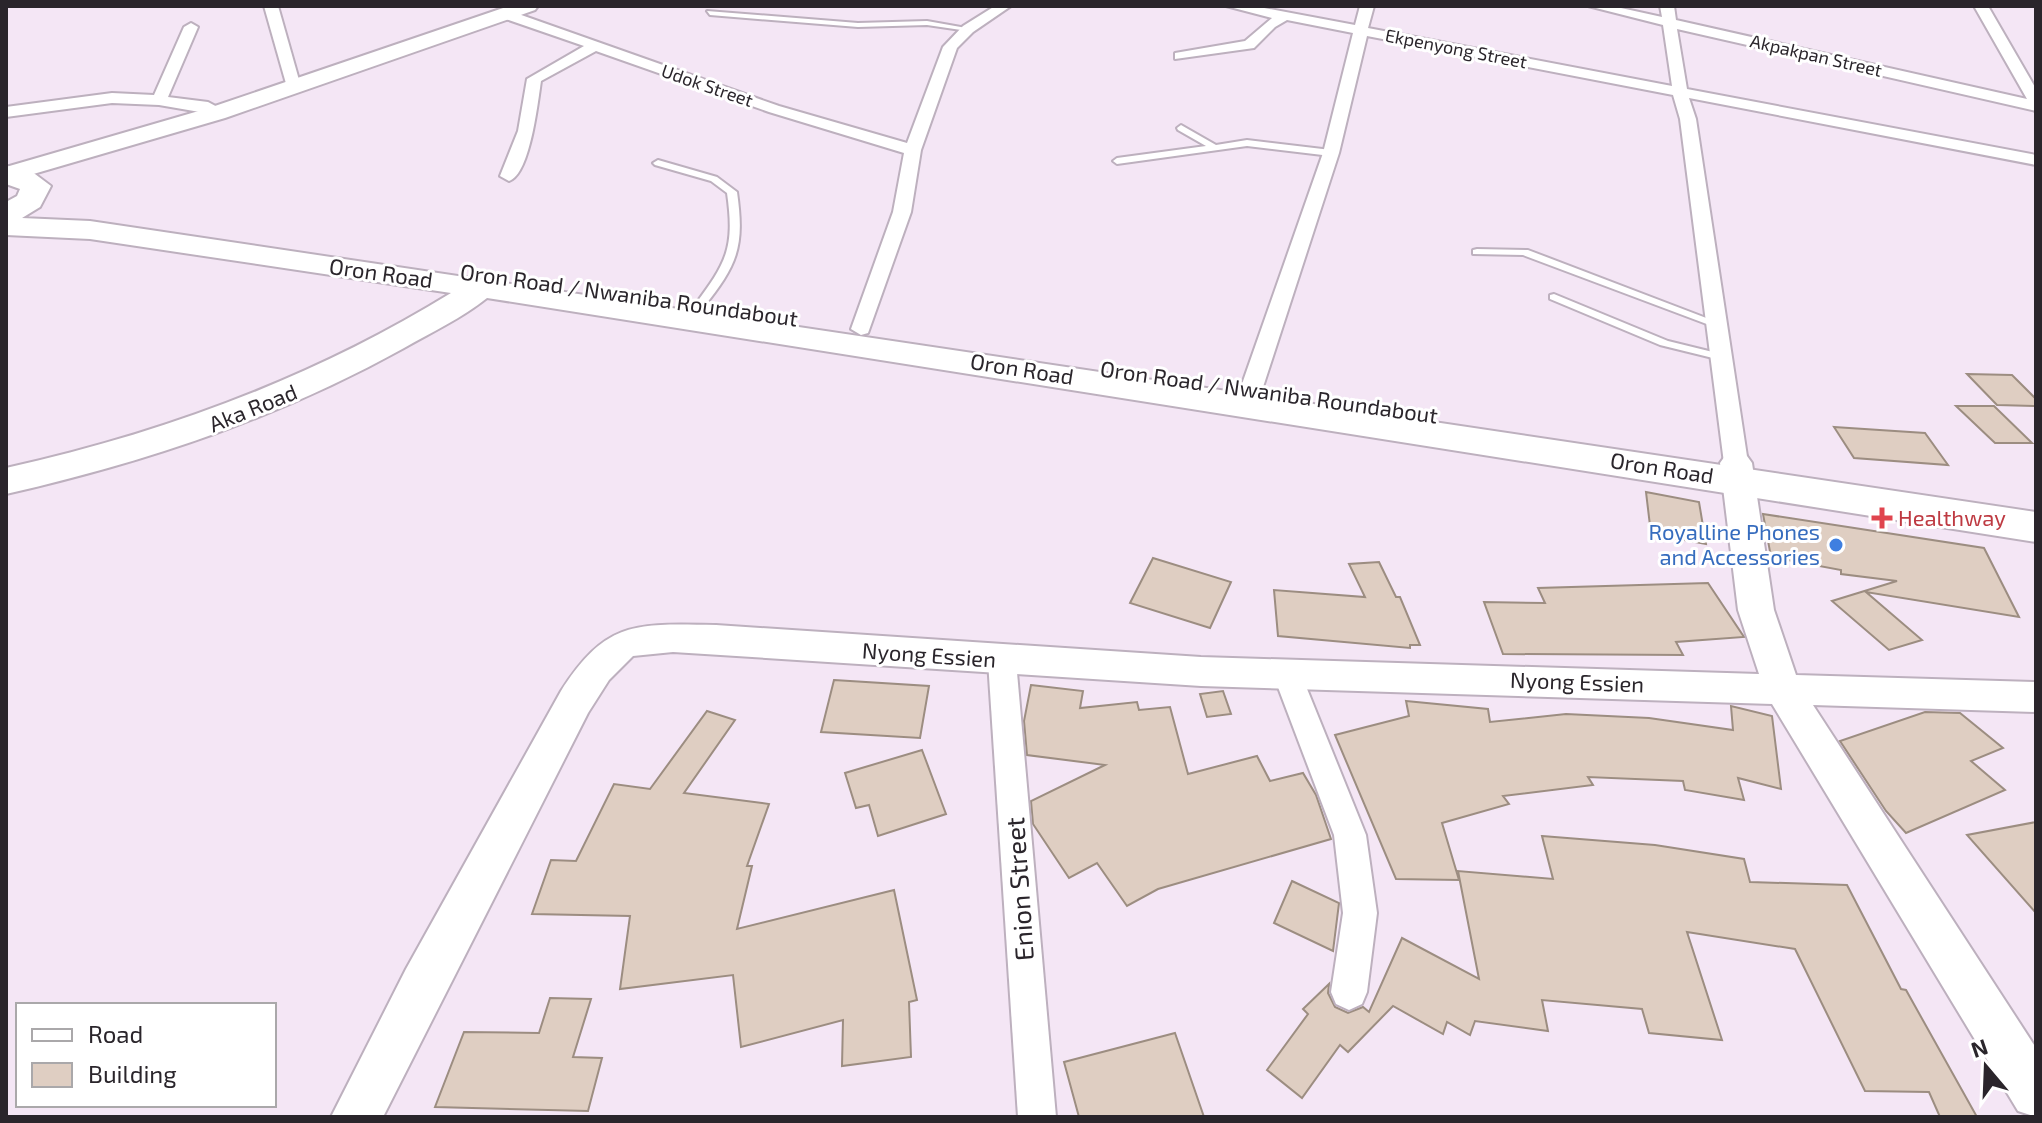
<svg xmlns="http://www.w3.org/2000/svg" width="2042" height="1123" font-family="'Exo 2',sans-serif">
  <rect width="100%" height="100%" fill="#f4e6f5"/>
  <!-- building -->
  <g fill="#dfcec2" stroke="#9c8d81" stroke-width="2">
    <polygon points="1967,374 2012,375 2036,399 2036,406 1997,405"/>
    <polygon points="1956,406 1994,406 2032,443 1995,443"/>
    <polygon points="1834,427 1925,433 1948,465 1854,458"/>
    <polygon points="1646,492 1699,502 1706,544 1651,534"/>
    <polygon points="1763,514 1984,548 2019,617 1866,592 1922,640 1889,650 1832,601 1897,581 1841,574 1841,570 1771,557"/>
    <polygon points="1153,558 1231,582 1210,628 1130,603"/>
    <polygon points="1379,562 1396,597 1400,597 1420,645 1410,645 1410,648 1278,636 1274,590 1365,597 1349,564"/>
    <polygon points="1708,583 1744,637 1676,642 1683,655 1503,654 1484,602 1545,603 1538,588"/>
    <polygon points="834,680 929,686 920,738 821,732"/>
    <polygon points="1031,685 1083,691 1080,708 1137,702 1139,710 1170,707 1188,774 1257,756 1270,781 1303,773 1316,795 1331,839 1158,889 1127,906 1097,863 1069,878 1033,824 1031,801 1105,765 1027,755 1024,721"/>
    <polygon points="1223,691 1231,714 1207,717 1200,694"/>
    <polygon points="1406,701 1488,709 1490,722 1566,714 1649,718 1733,730 1731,706 1772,716 1781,789 1738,778 1744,800 1685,790 1683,781 1588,777 1593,785 1503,796 1509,804 1442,823 1459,880 1396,879 1335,735 1409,716"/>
    <polygon points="707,711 735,720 684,793 769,804 747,866 752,866 737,929 894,890 917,1000 909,1002 911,1057 842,1066 843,1020 741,1047 733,975 620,989 630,916 532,914 551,860 576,861 614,784 650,789"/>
    <polygon points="1925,712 1960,713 2003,748 1971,761 2005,790 1906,833 1886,811 1840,741"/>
    <polygon points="922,750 946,814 878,836 869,805 856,808 845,773"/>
    <polygon points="2036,822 2036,913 1967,835"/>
    <polygon points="1542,836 1655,845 1744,859 1750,882 1847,885 1901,989 1906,990 1977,1117 1940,1117 1929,1092 1865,1091 1795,949 1687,932 1722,1040 1649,1033 1642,1009 1542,1000 1548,1031 1475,1021 1470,1035 1447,1022 1443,1034 1393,1006 1348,1052 1340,1045 1302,1098 1267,1070 1308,1014 1303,1009 1329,984 1328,993 1335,1007 1348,1013 1363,1007 1369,1012 1402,938 1479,979 1458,871 1553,879"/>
    <polygon points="1292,881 1339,903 1333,951 1274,923"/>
    <polygon points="550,998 591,999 573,1057 602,1058 588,1111 435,1107 464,1032 539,1033"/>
    <polygon points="1175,1033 1204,1117 1079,1117 1064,1062"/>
  </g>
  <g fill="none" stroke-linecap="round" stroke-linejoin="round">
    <defs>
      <g id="service">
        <polygon points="707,11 858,23 927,21 972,29 968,31 927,25 858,27 710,15"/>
        <polygon points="1181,125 1216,145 1247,140 1331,150 1335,153 1331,156 1247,146 1117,164 1113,161 1117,158 1206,146 1178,130 1177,128"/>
        <path d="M658,160l59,17 20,15c8,56 0,73 -34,116l-4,1 -5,-3c32,-43 41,-57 33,-113l-16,-12 -56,-16 -2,-2z"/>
        <polygon points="1477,249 1528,250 1722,324 1716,327 1712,326 1523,255 1473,254 1473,250"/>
        <polygon points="1554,294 1668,341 1725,355 1727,357 1721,360 1660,345 1550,299 1550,295"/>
      </g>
      <g id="minor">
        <polygon points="264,6 278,6 301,87 299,90 287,87"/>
        <path d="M995,6h16l-38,26 -16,16 -36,102 -10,62 -43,121 -7,2 -10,-6 42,-117 11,-59 -135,-41 -173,-61 -55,30c-3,20 -11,94 -32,100l-9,-5 18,-45 9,-52 57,-33 -84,-29v-6h10l269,95 128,37 36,-96 20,-21z"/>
        <polygon points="1226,6 1254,6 1355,25 1360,6 1374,6 1368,28 1672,86 1663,25 1588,6 1612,6 1662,17 1660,6 1674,6 1676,20 2027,99 1974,6 1988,6 2036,89 2036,111 1677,29 1687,89 2036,155 2036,165 1689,98 1696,119 1748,463 1736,471 1724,463 1680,119 1673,95 1367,36 1339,153 1263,387 1252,394 1241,387 1323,153 1353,33 1287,20 1275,27 1254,48 1175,59 1175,53 1245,41 1272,18"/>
        <polygon points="191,23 198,27 168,97 208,102 223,110 223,116 159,105 112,103 6,117 6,107 112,93 154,95 184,27"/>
        <polygon points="1002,650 1012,653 1016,661 1056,1117 1018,1117 988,661 992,653"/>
        <polygon points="1287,663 1297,666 1301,674 1366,835 1377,913 1367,992 1362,1004 1349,1010 1336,1004 1331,992 1343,913 1334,835 1273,674 1277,666"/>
      </g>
      <path id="tertiary" d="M1736,453l11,3 5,7 22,147 22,65 240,7v30l-223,-7 223,343v69l-18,-6 -246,-407 -571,-18 -528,-34 -40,4 -24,24 -21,33 -205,404h-52l75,-148 155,-278c46,-72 76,-67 155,-66l485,32 558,17 -21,-64 -18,-147 5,-7z"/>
      <polygon id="secondary" points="509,6 538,6 535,10 225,118 6,182 6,167 209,108"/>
      <path id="trunk" d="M6,166l25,5 20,15 -11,21 -18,11 68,3 1946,291v30l-1549,-244c-25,20 -55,34 -83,50 -126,70 -258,114 -398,146v-26c158,-35 307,-90 445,-175l-361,-54 -84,-4v-33l11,-6 3,-7 -14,-5z"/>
    </defs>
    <!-- service casing -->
    <use href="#service" stroke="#bdb0be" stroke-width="4"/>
    <!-- minor casing -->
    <use href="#minor" stroke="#bdb0be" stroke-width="4"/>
    <!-- tertiary casing -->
    <use href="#tertiary" stroke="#bdb0be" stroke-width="4"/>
    <!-- secondary casing -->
    <use href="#secondary" stroke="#bdb0be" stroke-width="4"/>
    <!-- trunk casing -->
    <use href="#trunk" stroke="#bdb0be" stroke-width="4"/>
    <!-- service -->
    <use href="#service" fill="#fff" fill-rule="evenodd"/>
    <!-- minor -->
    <use href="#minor" fill="#fff" fill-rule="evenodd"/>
    <!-- tertiary -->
    <use href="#tertiary" fill="#fff" fill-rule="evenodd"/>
    <!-- secondary -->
    <use href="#secondary" fill="#fff" fill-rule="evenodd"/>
    <!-- trunk -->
    <use href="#trunk" fill="#fff" fill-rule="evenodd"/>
  </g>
  <!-- markers -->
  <path fill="#e0444e" stroke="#fff" stroke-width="3" d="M1878 506h8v8h8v8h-8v8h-8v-8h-8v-8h8z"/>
  <circle fill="#3f7fe0" stroke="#fff" stroke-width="3" cx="1836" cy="545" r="8"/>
  <g text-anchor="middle" stroke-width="6" stroke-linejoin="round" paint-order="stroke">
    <!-- far-street labels -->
    <g font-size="18" fill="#2a252b" stroke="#fff">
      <text transform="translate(1456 49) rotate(11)" y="6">Ekpenyong Street</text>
      <text transform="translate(1816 56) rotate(13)" y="6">Akpakpan Street</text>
      <text transform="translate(707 86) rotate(19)" y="6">Udok Street</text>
    </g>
    <!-- street labels -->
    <g font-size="22" fill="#2a252b" stroke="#fff">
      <text transform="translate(381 273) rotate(8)" y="8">Oron Road</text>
      <text transform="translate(629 295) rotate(8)" y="8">Oron Road / Nwaniba Roundabout</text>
      <text transform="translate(1022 369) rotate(9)" y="8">Oron Road</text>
      <text transform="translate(1269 392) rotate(8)" y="8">Oron Road / Nwaniba Roundabout</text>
      <text transform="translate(253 408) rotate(-22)" y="8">Aka Road</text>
      <text transform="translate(1662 468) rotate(9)" y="8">Oron Road</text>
      <text transform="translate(929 655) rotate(4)" y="8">Nyong Essien</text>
      <text transform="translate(1577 682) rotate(2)" y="8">Nyong Essien</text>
    </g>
    <!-- health labels -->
    <g font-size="22" fill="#be3a42" stroke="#fff" text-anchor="start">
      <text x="1898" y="526">Healthway</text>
    </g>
    <!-- shop labels -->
    <g font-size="22" fill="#366cbe" stroke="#fff" text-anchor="end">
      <text x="1820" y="540">Royalline Phones<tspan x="1820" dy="25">and Accessories</tspan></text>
    </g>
    <!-- near-street labels -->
    <g font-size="26" fill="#2a252b" stroke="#fff">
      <text transform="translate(1020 889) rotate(-94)" y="9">Enion Street</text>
    </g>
  </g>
  <!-- border -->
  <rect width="2042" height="1123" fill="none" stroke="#2a252b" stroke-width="16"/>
  <!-- legend -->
  <rect x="16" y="1003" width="260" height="104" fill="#ffffff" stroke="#aaa8aa" stroke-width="2"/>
  <rect x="32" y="1029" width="40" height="12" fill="#ffffff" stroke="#aaa8aa" stroke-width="2"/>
  <text x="88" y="1043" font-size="24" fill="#2a252b">Road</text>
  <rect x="32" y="1063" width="40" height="24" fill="#dfcec2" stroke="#aaa8aa" stroke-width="2"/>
  <text x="88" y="1083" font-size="24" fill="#2a252b">Building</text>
  <!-- north arrow -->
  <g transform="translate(1986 1067) rotate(341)" stroke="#ffffff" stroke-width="6" paint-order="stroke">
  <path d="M0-6L14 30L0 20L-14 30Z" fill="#2a252b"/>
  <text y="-12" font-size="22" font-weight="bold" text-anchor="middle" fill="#2a252b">N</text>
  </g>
</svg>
